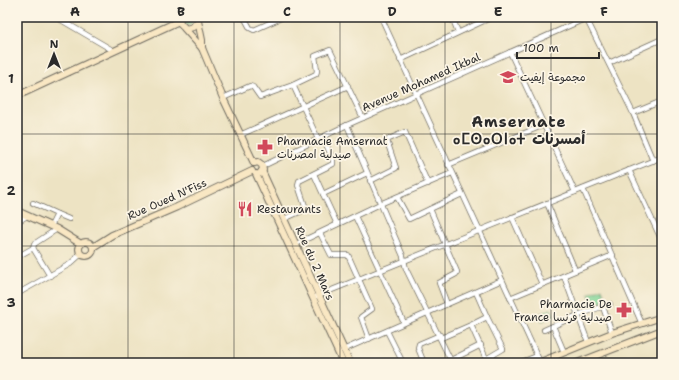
<svg xmlns="http://www.w3.org/2000/svg" width="679" height="380" font-family="'Shantell Sans','Playpen Sans Arabic','Noto Sans Tifinagh',sans-serif">
  <rect width="100%" height="100%" fill="#fcf5e5"/>
  <filter id="ink" filterUnits="userSpaceOnUse"><feTurbulence type="fractalNoise" baseFrequency=".025" numOctaves="2"/><feDisplacementMap in="SourceGraphic" scale="8" xChannelSelector="R" yChannelSelector="G"/><feConvolveMatrix kernelMatrix="1 2 1 2 8 2 1 2 1" color-interpolation-filters="sRGB"/></filter>
  <filter id="wash" filterUnits="userSpaceOnUse"><feTurbulence type="fractalNoise" baseFrequency=".012" numOctaves="4" result="noise"/><feDisplacementMap in="SourceGraphic" scale="16" xChannelSelector="R" yChannelSelector="G"/><feGaussianBlur stdDeviation="0.9" result="paint"/><feColorMatrix in="noise" values="0 0 0 0 0 0 0 0 0 0 0 0 0 0 0 0 0 1.4 0 .05"/><feComposite in="paint" operator="in"/></filter>
  <g filter="url(#wash)">
    <rect width="100%" height="100%" fill="#ede3c3"/>
    <!-- green -->
    <g fill="#81d496" stroke="#568060">
      <polygon points="183,17 194,17 191,24 186,25 182,21"/>
      <polygon points="602,288 606,300 593,305 589,294"/>
      <polygon points="551,309 554,316 542,321 539,314"/>
    </g>
  </g>
  <g filter="url(#ink)">
    <g fill="none" stroke-linecap="round" stroke-linejoin="round">
      <defs>
        <g id="street">
          <polyline points="56,17 114,51"/>
          <polyline points="244,17 250,28 254,30 283,17"/>
          <polyline points="381,17 540,362"/>
          <polyline points="452,17 458,32"/>
          <polyline points="660,17 662,21"/>
          <polyline points="586,18 633,113"/>
          <polyline points="510,52 575,192"/>
          <polyline points="400,60 492,17"/>
          <polyline points="609,63 662,39"/>
          <polyline points="293,85 318,139"/>
          <polyline points="223,98 250,86 253,87 260,97 293,85 316,74 317,71 315,56 330,50 363,118"/>
          <polyline points="347,125 403,256 406,269 452,363"/>
          <polyline points="240,135 348,86"/>
          <polyline points="653,161 633,113 662,101"/>
          <polyline points="448,165 544,125"/>
          <polyline points="263,166 347,125 589,17"/>
          <polyline points="629,170 662,241"/>
          <polyline points="314,174 323,194"/>
          <polyline points="370,181 396,168 387,141 389,139 405,132 428,184"/>
          <polyline points="583,189 642,324"/>
          <polyline points="397,197 409,219 430,209 457,272 456,274 439,283 447,304"/>
          <polyline points="33,203 57,214"/>
          <polyline points="547,203 575,270"/>
          <polyline points="430,209 462,194"/>
          <polyline points="355,216 404,323"/>
          <polyline points="512,217 542,284"/>
          <polyline points="284,219 306,209 298,185 299,181 333,164 333,160 323,137"/>
          <polyline points="17,222 27,216"/>
          <polyline points="337,224 323,194 367,173"/>
          <polyline points="51,226 57,214 69,219"/>
          <polyline points="320,233 331,255 348,255 372,309 361,317 369,339"/>
          <polyline points="296,244 380,204 452,173"/>
          <polyline points="33,248 50,276"/>
          <polyline points="17,257 33,248 34,244 57,229"/>
          <polyline points="476,292 487,317 471,325 488,363"/>
          <polyline points="17,294 70,264 81,254"/>
          <polyline points="317,296 662,157"/>
          <polyline points="510,298 613,255"/>
          <polyline points="603,307 612,333"/>
          <polyline points="553,326 564,352"/>
          <polyline points="544,330 578,315 564,276"/>
          <polyline points="387,331 403,363"/>
          <polyline points="441,338 471,325"/>
          <polyline points="588,342 578,315 610,304"/>
          <polyline points="343,350 502,280"/>
          <polyline points="486,359 503,349 487,317"/>
          <polyline points="451,360 481,345"/>
          <polyline points="424,363 418,348 419,344 440,335"/>
          <polyline points="519,363 537,356"/>
        </g>
        <g id="secondary">
          <polyline points="179,17 180,23 186,29 193,27 198,21"/>
          <polyline points="198,21 202,40 202,48 223,98 254,163"/>
          <polyline points="184,28 202,48"/>
          <polyline points="17,96 179,21"/>
          <polyline points="254,163 258,162 262,165 263,170 260,173"/>
          <polyline points="262,171 350,363"/>
          <polyline points="256,174 343,363"/>
          <polyline points="17,211 57,229 81,244"/>
          <circle cx="86" cy="249" r="7"/>
          <polyline points="93,247 112,235 177,207 252,171"/>
          <polyline points="538,363 612,333 662,317"/>
          <polyline points="577,363 662,330"/>
        </g>
      </defs>
      <!-- street casing -->
      <use href="#street" stroke="#6f6b60" stroke-width="6"/>
      <!-- secondary casing -->
      <use href="#secondary" stroke="#6f6b60" stroke-width="8"/>
      <!-- street -->
      <use href="#street" stroke="#fff" stroke-width="4.5"/>
      <!-- secondary -->
      <use href="#secondary" stroke="#f9e7c3" stroke-width="6"/>
    </g>
  </g>
  <!-- grid -->
  <path fill="none" stroke="#2b2b2b" stroke-width="1" stroke-opacity="0.55" d="M128,17v346M234,17v346M340,17v346M445,17v346M551,17v346M17,134h645M17,246h645"/>
  <!-- icons -->
  <defs>
    <symbol id="university-bare" viewBox="-9 -9 18 18"><path d="M0-5L7-2L0 1L-7-2ZM-4 1L0 2.5L4 1V4Q0 6-4 4Z" fill="#d1495b" stroke="#fcf5e5" stroke-width="2.5" paint-order="stroke"/></symbol>
    <symbol id="pharmacy-bare" viewBox="-9 -9 18 18"><path d="M-2-6h4v4h4v4h-4v4h-4v-4h-4v-4h4Z" fill="#d1495b" stroke="#fcf5e5" stroke-width="2.5" paint-order="stroke"/></symbol>
    <symbol id="restaurant-bare" viewBox="-9 -9 18 18"><path d="M-5-6h1v4h1v-4h1v4h1v-4h1v5L-1.5 .5V6h-2V.5L-5-1ZM5-6V6H3V1.5H1.5Q1.5-4 5-6Z" fill="#d1495b" stroke="#fcf5e5" stroke-width="2.5" paint-order="stroke"/></symbol>
  </defs>
  <g fill-rule="evenodd">
    <use href="#university-bare" x="497" y="66" width="22" height="22"/>
    <use href="#pharmacy-bare" x="254" y="136" width="22" height="22"/>
    <use href="#restaurant-bare" x="234" y="198" width="22" height="22"/>
    <use href="#pharmacy-bare" x="613" y="299" width="22" height="22"/>
  </g>
  <g text-anchor="middle" stroke-width="3.5" stroke-linejoin="round" paint-order="stroke">
    <!-- poi labels -->
    <g font-size="11" fill="#2b2b2b" stroke="#fcf5e5" text-anchor="start">
      <text x="520" y="81">مجموعة إيفيت</text>
      <text x="277" y="145">Pharmacie Amsernat<tspan x="277" dy="13">صيدلية امصرنات</tspan></text>
      <text x="257" y="213">Restaurants</text>
      <text x="612" y="308" text-anchor="end">Pharmacie De<tspan x="612" dy="13">France صيدلية فرنسا</tspan></text>
    </g>
    <!-- street labels -->
    <g font-size="11" fill="#2b2b2b" stroke="#fcf5e5">
      <text transform="translate(421 82) rotate(-24)" y="4">Avenue Mohamed Ikbal</text>
      <text transform="translate(167 199) rotate(-24)" y="4">Rue Oued N'Fiss</text>
      <text transform="translate(315 263) rotate(66)" y="4">Rue du 2 Mars</text>
    </g>
    <!-- district labels -->
    <g font-size="15" font-weight="bold" letter-spacing="1" fill="#2b2b2b" stroke="#fcf5e5">
      <text x="519" y="127">Amsernate<tspan x="519" dy="17">ⴰⵎⵙⴰⵔⵏⴰⵜ أمسرنات</tspan></text>
    </g>
  </g>
  <!-- margin -->
  <rect width="679" height="380" fill="none" stroke="#fcf5e5" stroke-width="44"/>
  <!-- north arrow -->
  <g transform="translate(54 54)" stroke="#fcf5e5" stroke-width="3" paint-order="stroke">
  <path d="M0-3L7 15L0 10L-7 15Z" fill="#2b2b2b"/>
  <text y="-6" font-size="11" font-weight="bold" text-anchor="middle" fill="#2b2b2b">N</text>
  </g>
  <!-- scale -->
  <path d="M517 52v6h82v-6" fill="none" stroke="#2b2b2b" stroke-width="2"/>
  <text x="523" y="52" font-size="12" fill="#2b2b2b" stroke="#fcf5e5" stroke-width="3" paint-order="stroke">100 m</text>
  <rect x="22" y="22" width="635" height="336" fill="none" stroke="#2b2b2b" stroke-width="1.5"/>
  <g font-size="13" text-anchor="middle" font-weight="bold" fill="#2b2b2b">
    <text x="75" y="16">A</text>
    <text x="181" y="16">B</text>
    <text x="287" y="16">C</text>
    <text x="392" y="16">D</text>
    <text x="498" y="16">E</text>
    <text x="604" y="16">F</text>
    <text x="11" y="83">1</text>
    <text x="11" y="195">2</text>
    <text x="11" y="307">3</text>
  </g>
</svg>
